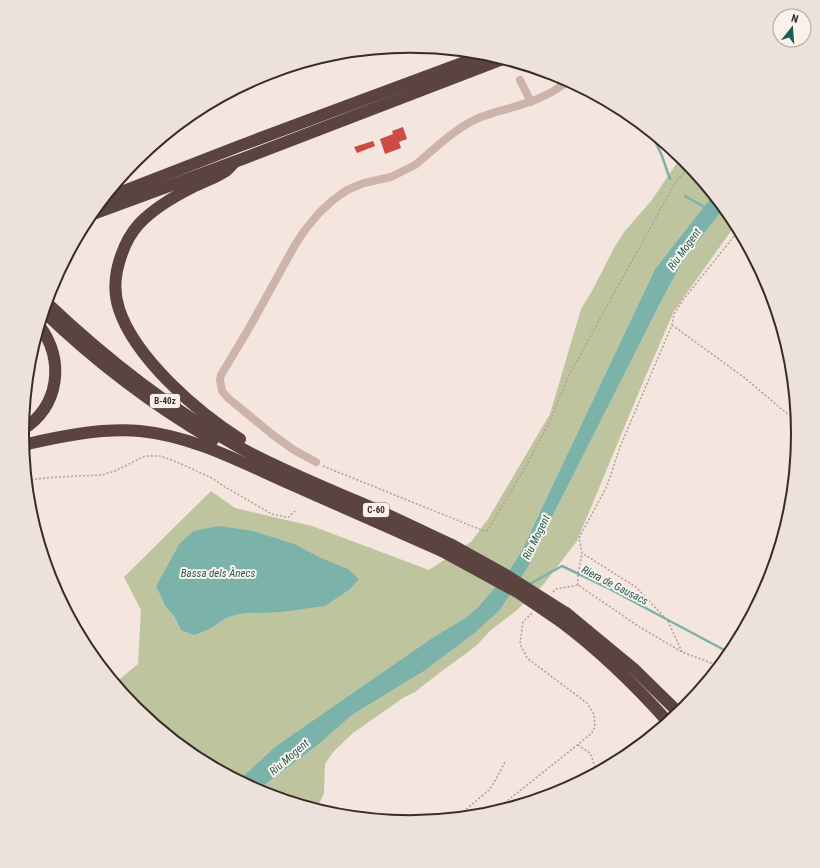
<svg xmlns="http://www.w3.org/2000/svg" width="820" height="868" font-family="'Roboto Condensed',sans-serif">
  <rect width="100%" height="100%" fill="#f4e5de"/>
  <!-- green -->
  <g fill="#bec49d" fill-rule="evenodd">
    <path d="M681,157l32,38 -58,74 -133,281 -13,21 -31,36 -13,11 -33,20 -156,108 -37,34 -45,-24 -59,-48 -20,-25 23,-19 3,-54 -17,-33 87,-86 24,17 77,18 117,44 42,-28 17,-23 62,-105 31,-105 11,-18 22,-43 10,-16 27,-31zM193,531h60l42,13 26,14 -68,56h-13l-14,4 -16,11 -29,1 -7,-14 -9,-10 -9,-20 23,-42z"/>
    <polygon points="724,208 736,224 674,311 641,387 577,541 543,585 517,610 491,630 476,646 438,674 415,692 403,698 353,733 334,751 325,764 324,793 320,802 313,808 258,790 319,744 352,715 424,671 476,632 500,610 528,567 553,515 666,292 683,261"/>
  </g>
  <!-- water -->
  <g fill="#7bb3ab">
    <polygon points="713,195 724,208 683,261 666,292 553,515 528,567 500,610 476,632 424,671 352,715 319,744 258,790 239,780 276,746 432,638 465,618 478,607 509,571 522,550 655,269"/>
    <polygon points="219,526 253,531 295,544 321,558 348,569 359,579 350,589 325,606 281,612 240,614 226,618 210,629 194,635 181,630 174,616 165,606 156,586 179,544 193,531"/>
  </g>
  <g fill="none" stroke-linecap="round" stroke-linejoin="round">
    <!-- stream -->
    <g stroke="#7bb3ab" stroke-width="2.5">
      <polyline points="651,132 662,156 670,179"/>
      <polyline points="685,196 706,208"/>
      <polyline points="528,585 562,566 606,587 730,653"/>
    </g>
  </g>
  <!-- building -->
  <g fill="#cc4b44">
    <polygon points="403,127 407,139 399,142 401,148 385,154 380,139 393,134 392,131"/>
    <polygon points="373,141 375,146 357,153 354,147"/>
  </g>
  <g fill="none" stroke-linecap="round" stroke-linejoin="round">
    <!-- path -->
    <g stroke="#b99c93" stroke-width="1.5" stroke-dasharray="2 2" stroke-linecap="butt">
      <polyline points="737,232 742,236"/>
      <polyline points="672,325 745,378 797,422"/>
      <polyline points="323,466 484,531 488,530 526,466 550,421 568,377 676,181 690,167"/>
      <polyline points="27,480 57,477 102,475 115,471 145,456 160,456 177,462 212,478 225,487 272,514 285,517 289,517 295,511"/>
      <polyline points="578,585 578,574 582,553"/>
      <polyline points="553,592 556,589 578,585 638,626 682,652 719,666"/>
      <polyline points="682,652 668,621 636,587 582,553 579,538 607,486 620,447 672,325 674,314 683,300 739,230"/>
      <polyline points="578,745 590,753 597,772"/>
      <polyline points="492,813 591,734 595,727 594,714 587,703 527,658 520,644 523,622 532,613"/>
      <polyline points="457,817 489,790 495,781 505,762"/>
    </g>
    <!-- street -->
    <g stroke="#cdb3a9" stroke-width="8">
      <polyline points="520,80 531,102"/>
      <path d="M316,462l-22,-12 -21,-15 -45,-37 -6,-7 -2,-11 1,-5 27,-45 47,-85 10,-15 14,-17 14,-13 14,-10 17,-7 27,-6 24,-12c21,-17 41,-38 66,-48 31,-11 60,-14 87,-36"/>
    </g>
    <!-- highway -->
    <g stroke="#5b4340" stroke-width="12">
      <path d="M235,162c-4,3 -7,8 -11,10 -9,6 -21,10 -31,15 -20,10 -39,21 -54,37 -9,10 -14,20 -18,32 -6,17 -8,35 -2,53 16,49 78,103 121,130"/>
      <polyline points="103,199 242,145 486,54"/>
      <polyline points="90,215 245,158 503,59"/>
      <path d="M46,302c58,55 121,105 191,144 40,22 82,39 124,57 31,13 60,28 91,42"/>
      <path d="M44,312c51,49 107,92 169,128"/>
      <path d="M22,430c38,-24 43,-70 17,-105"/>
      <path d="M23,445c38,-9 78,-17 117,-14 52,5 99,30 146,51 52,23 104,46 156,69"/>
      <polyline points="566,613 635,670 679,713"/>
      <path d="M560,621c40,30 75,64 108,101"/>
    </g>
    <!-- highway-bridge -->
    <g stroke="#5b4340" stroke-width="12">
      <polyline points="452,545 506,575 566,613"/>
      <polyline points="442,551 519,593 560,621"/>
    </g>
  </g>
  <g text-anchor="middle" stroke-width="4" stroke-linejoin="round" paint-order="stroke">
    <!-- shield labels -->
    <g fill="#fbf1eb" stroke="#746663" stroke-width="1">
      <rect x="150" y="394" width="30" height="14" rx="3"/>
      <rect x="363" y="503" width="26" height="14" rx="3"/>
    </g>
    <g font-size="9" font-weight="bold" fill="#3a2b29">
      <text x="165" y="404">B-40z</text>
      <text x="376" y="513">C-60</text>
    </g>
    <!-- water labels -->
    <g font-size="11" font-style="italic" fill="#1c5e56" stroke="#fbf1eb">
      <text transform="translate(684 249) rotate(-54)" y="4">Riu Mogent</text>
      <text transform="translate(536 537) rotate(-64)" y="4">Riu Mogent</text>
      <text x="218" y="577">Bassa dels Ànecs</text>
      <text transform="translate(615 585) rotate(27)" y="4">Riera de Gausacs</text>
      <text transform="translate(289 757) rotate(-41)" y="4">Riu Mogent</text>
    </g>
  </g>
  <!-- crop -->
  <path d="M0 0H820V868H0ZM29 434a381 381 0 1 1 762 0a381 381 0 1 1-762 0Z" fill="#ece1db" fill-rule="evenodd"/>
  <path fill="none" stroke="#3a2b29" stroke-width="2" d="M29 434a381 381 0 1 1 762 0a381 381 0 1 1-762 0Z"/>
  <!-- north arrow -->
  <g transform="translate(792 28) rotate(17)"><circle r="19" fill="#fbf1eb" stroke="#aea29d"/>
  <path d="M0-3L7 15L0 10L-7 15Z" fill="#1c5e56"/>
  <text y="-6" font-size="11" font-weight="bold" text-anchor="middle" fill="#3a2b29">N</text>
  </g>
</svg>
